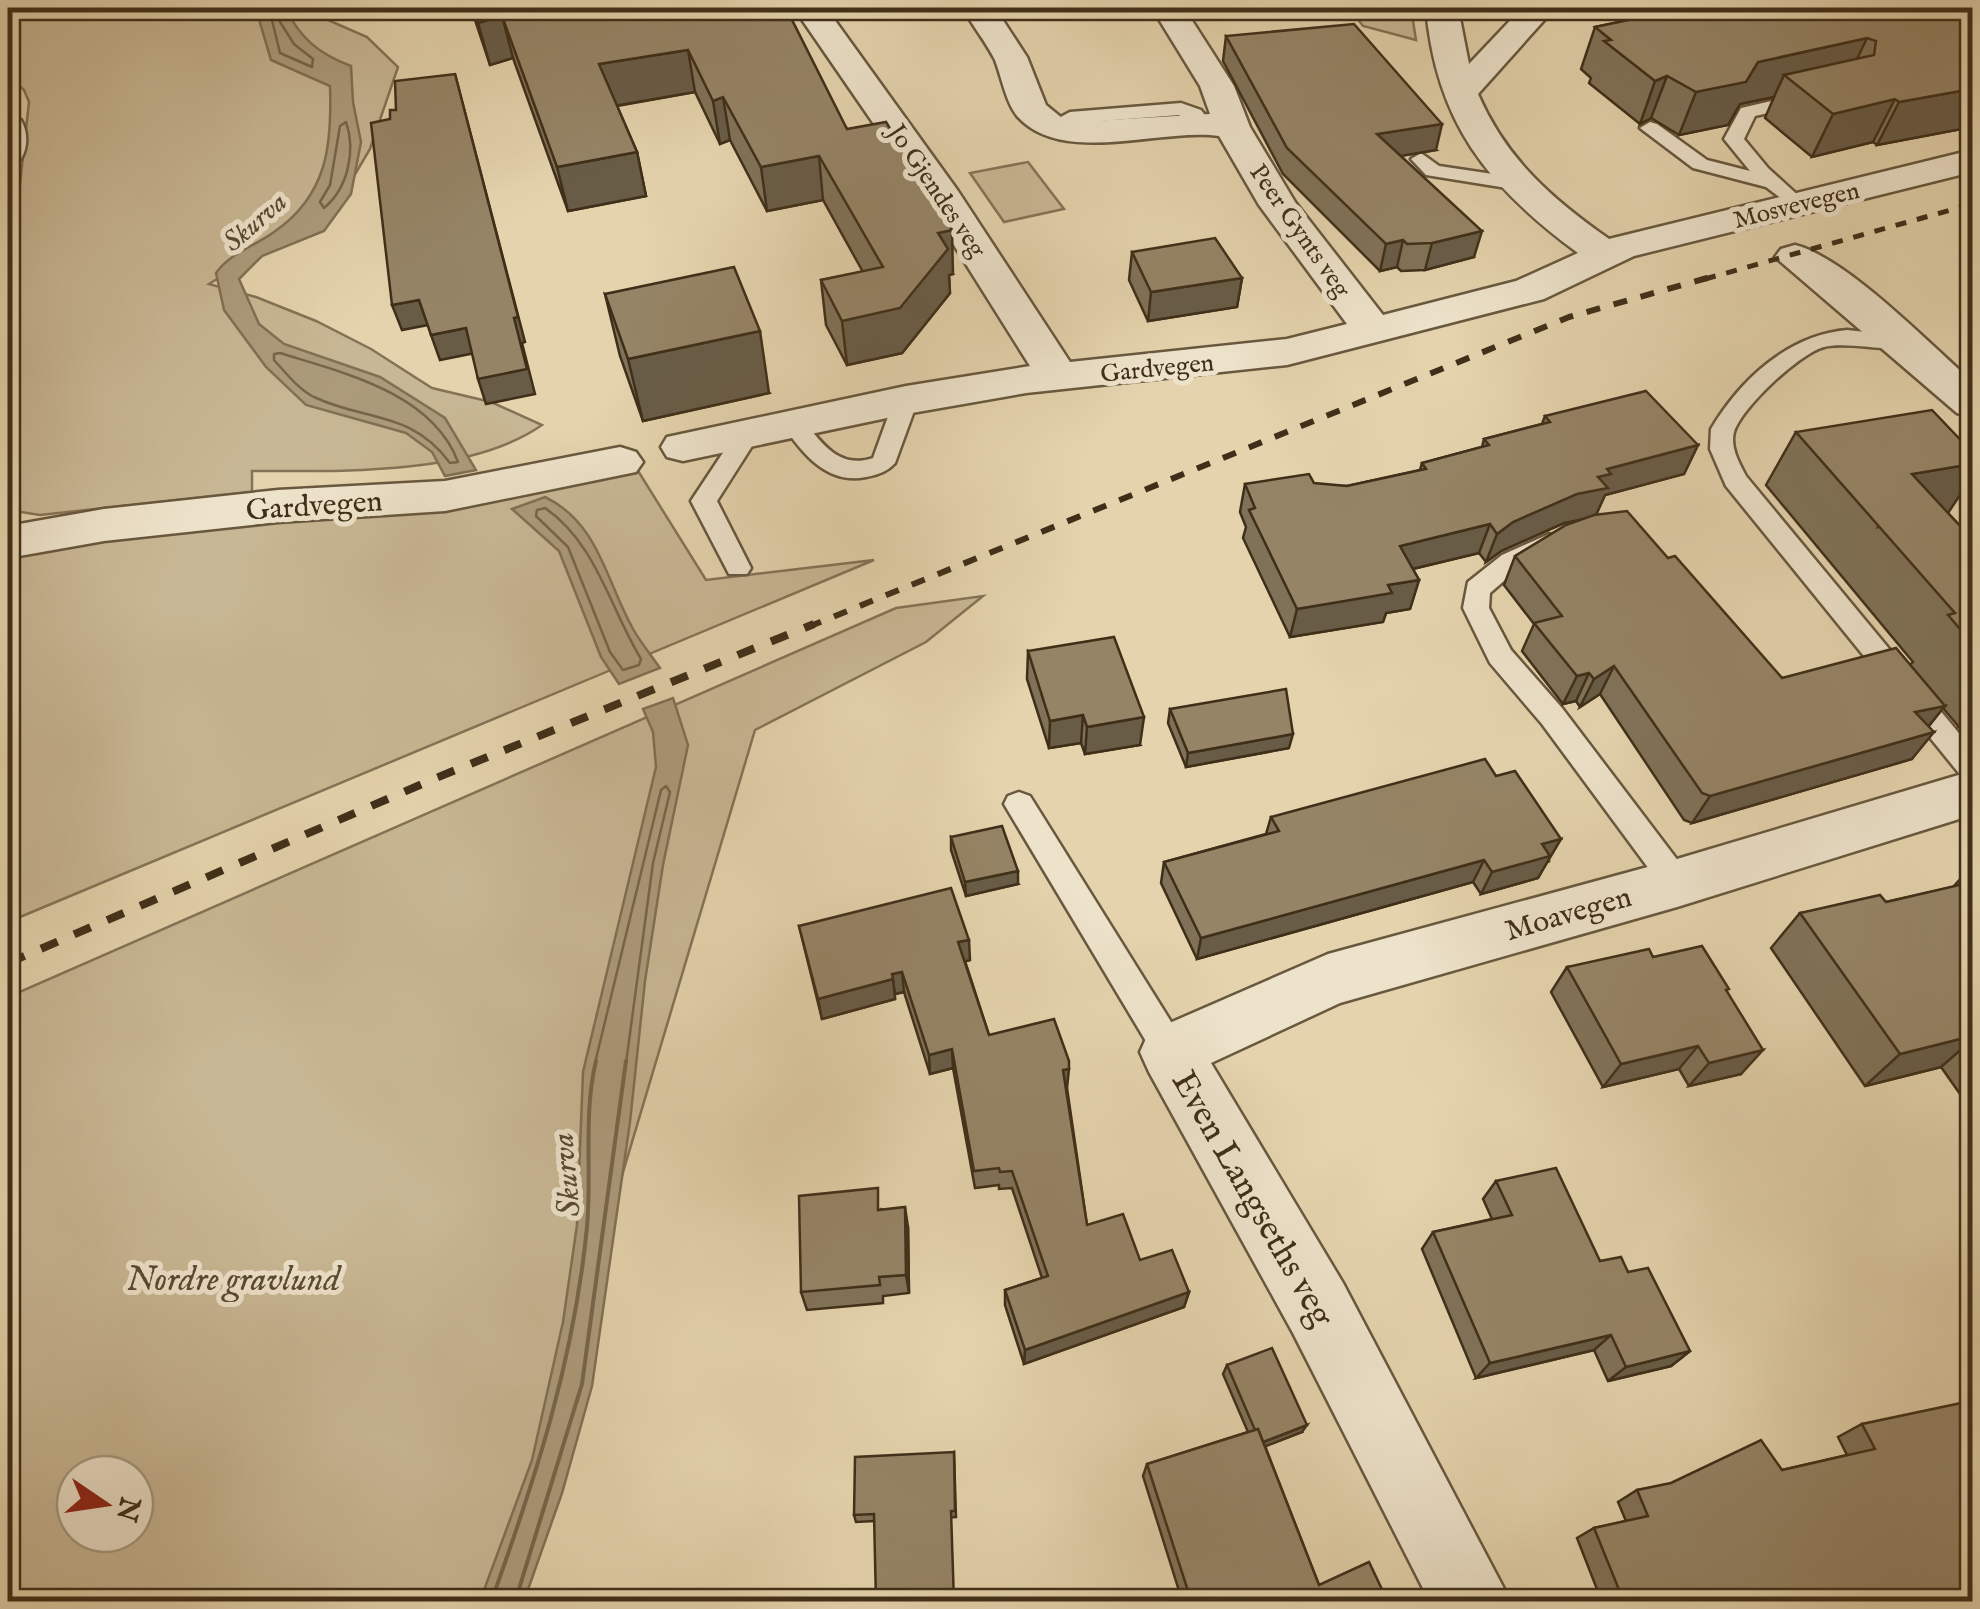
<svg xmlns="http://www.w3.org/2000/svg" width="1980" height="1609" font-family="'IM FELL English',serif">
  <rect width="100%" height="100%" fill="#e4d3ad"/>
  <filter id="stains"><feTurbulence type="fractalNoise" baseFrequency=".002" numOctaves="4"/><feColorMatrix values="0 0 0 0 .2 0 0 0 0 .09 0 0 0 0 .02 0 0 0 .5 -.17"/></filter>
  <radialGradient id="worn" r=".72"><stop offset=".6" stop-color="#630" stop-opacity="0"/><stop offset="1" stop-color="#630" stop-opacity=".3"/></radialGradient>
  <!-- green -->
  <g fill="#c8b794" stroke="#847356" stroke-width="2.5" fill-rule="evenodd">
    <path d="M8,8h302l2,5 55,24 31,30 -28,82 -33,56 -128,79 47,13 60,24 55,28 61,39 59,14 51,23c-73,51 -202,46 -290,46v21l-212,23 -32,-5v-216l21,-192 -5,-12 -16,-15z"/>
    <polygon points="1349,8 1411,8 1416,40 1363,26"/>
    <polygon points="1028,162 1064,209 1004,222 970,173"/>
    <polygon points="635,466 706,580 874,560 8,922 9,555 128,533"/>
    <path d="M983,596l-57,46 -171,88 -260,871h-487v-604l888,-389zM75,1474h60v60h-60z"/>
  </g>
  <!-- water -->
  <g fill="#ac9b7b" stroke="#807054" stroke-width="2.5">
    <path d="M249,8h36c16,31 34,46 66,58l2,36 8,40 -10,52 -27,37 -62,25 -23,23 20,45 25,20 96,33 65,41 31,52 -31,6 -13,-24 -26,-19 -100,-28 -40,-38 -42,-57 -8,-37c14,-20 39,-27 58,-41 54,-37 58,-88 56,-146l-59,-26 -13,-44z"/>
    <path d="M545,497c54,26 61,84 88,132 8,14 18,26 27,39l-41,16 -18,-27 -42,-106 -47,-42z"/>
    <polygon points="673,698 688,745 663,865 645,981 630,1122 592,1386 562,1493 524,1601 480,1601 532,1460 563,1322 577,1225 583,1072 656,767 653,732 643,709"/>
  </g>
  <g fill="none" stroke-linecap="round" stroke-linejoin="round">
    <!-- shore-far1 -->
    <g stroke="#76654a" stroke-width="2.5">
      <polyline points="263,8 271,16 280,53 312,67 313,59 294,44 275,14 277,8"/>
      <path d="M346,122c10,29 2,66 -22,86l-4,-6 10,-17 10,-59z"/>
      <path d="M280,353c64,20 152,40 178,109l-8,1c-40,-53 -83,-41 -136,-66 -16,-8 -28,-24 -40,-37v-6z"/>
      <path d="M545,508c51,35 65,100 96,151l-2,6 -16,5 -13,-18 -42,-105 -32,-31 1,-6z"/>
      <polyline points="595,1063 661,790 666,786 670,792 653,863 626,1063"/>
    </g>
    <!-- shore -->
    <g stroke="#76654a" stroke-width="4">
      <path d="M491,1602c45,-125 83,-242 96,-375 5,-54 -4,-113 9,-166"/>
      <polyline points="515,1602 582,1384 626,1061"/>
    </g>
    <defs>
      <g id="lane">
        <polygon points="1806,93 1815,99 1813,103 1755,116 1744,139 1768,168 1802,199 1805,203 1802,207 1795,209 1766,187 1693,168 1640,128 1650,122 1657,124 1707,160 1750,171 1724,139 1741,108"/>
        <polygon points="1181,103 1201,110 1211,123 1208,127 1194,127 1179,115 1074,123 1052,133 1042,127 1070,112"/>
        <polygon points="1421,153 1439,166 1513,177 1523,183 1513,189 1426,175 1411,159"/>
        <path d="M1847,330l57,6 11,7c-13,13 -67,-3 -91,4 -24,6 -83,61 -90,85 -4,15 5,31 12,44l226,273v32l-10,-4 -236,-291 -16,-37 1,-20c29,-49 77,-94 136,-99z"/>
        <path d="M906,393l12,7 -23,63c-7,8 -17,12 -29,14 -40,8 -65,-25 -85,-55l12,-8 8,3c19,24 37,53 72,41l21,-58z"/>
        <polygon points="749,424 761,432 717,501 751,568 747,574 729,574 691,501 740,427"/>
        <polygon points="1549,534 1558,537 1562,543 1558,549 1520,567 1490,593 1489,608 1511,650 1562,708 1688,874 1693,883 1688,892 1677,896 1666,892 1542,724 1490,663 1463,608 1468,582 1502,555"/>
        <polygon points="1019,792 1030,796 1183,1041 1188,1052 1183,1063 1171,1067 1159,1063 1004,804 1008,796"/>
      </g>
      <g id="street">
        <path d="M794,8h32l132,183 112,171 217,-23 60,-15 -88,-119 -40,-69c-58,-8 -156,30 -201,-19 -12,-14 -16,-39 -23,-57 -9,-18 -23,-35 -32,-52h32l32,49 19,48 16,13 30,3 118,-7 -10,-28 -48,-78h32l50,78 16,41 45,75 88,113 133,-34 62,-28c-91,-67 -142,-131 -152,-245h32l11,56 53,-56h33l-77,86c28,65 74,105 131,145l363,-89v22l-338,84 -90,43 -257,66 -261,28 -120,21 -223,47 -16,-4 -6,-10 6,-10 239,-51 124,-20 -110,-175z"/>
        <path d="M8,117l13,3c7,12 7,27 0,39l-13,3z"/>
        <path d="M1795,245c52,13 134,99 177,136v36l-15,-4 -182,-156 6,-8z"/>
        <polygon points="620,447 636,452 643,462 636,472 445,511 278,522 104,541 8,558 8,526 104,509 278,490 445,481"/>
        <polygon points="1972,771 1972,815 1677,907 1340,1003 1211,1063 1343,1283 1511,1602 1430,1602 1293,1333 1149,1072 1140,1052 1149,1032 1328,954 1677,859"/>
      </g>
    </defs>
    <!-- lane casing -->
    <use href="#lane" stroke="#68583e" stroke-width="5"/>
    <!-- street casing -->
    <use href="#street" stroke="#68583e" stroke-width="5"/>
    <!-- lane -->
    <use href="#lane" fill="#ede2ca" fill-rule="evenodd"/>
    <!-- street -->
    <use href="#street" fill="#ede2ca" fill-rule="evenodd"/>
    <!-- rail-far2 -->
    <polyline stroke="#3f2f19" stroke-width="5" stroke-dasharray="11 11" stroke-linecap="butt" points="1705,279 1972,204"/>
    <!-- rail-far1 -->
    <polyline stroke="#3f2f19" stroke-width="6" stroke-dasharray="14 14" stroke-linecap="butt" points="808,627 1569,317 1714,276"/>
    <!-- rail -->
    <polyline stroke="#3f2f19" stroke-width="8" stroke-dasharray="18 18" stroke-linecap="butt" points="8,963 436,778 814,624"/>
  </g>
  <!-- wall -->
  <g fill="#807258" stroke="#3f2f19" stroke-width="2.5">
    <polygon points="471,8 766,8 847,129 953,274 949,275 950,293 902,353 847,365 826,325 821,280 863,272 823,200 767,211 730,140 720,144 695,92 617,106 637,152 646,196 568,211 513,58 490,65"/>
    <polygon points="1612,8 1972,8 1972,127 1877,145 1873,142 1812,157 1765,118 1774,97 1740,104 1728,125 1679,135 1651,118 1640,124 1589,83 1591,78 1581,69 1595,27 1629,20"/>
    <polygon points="1226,36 1436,150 1400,156 1474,257 1425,270 1401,271 1397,267 1380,271 1283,174 1223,61"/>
    <polygon points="1132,252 1242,278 1237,307 1148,321 1129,280"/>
    <polygon points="605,294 769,393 643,421 620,356"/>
    <polygon points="1545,416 1698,445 1684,474 1605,495 1596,515 1668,558 1782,678 1910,665 1913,662 1766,485 1796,432 1948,513 1972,539 1972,725 1959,727 1943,708 1929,726 1912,759 1692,823 1684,820 1600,694 1580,707 1576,701 1563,704 1522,651 1534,624 1504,585 1515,556 1582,519 1564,523 1501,551 1486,562 1479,553 1413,569 1419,580 1410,609 1386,613 1383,622 1290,637 1243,538 1246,527 1240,512 1245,484 1347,486 1420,470 1422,463 1482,447 1484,439 1542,424"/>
    <polygon points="1028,651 1140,745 1085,754 1081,743 1049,748 1027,679"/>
    <polygon points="1170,709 1289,748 1186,767 1168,723"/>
    <polygon points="1271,817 1550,861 1547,862 1538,878 1481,894 1473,882 1197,959 1161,883 1164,862 1266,834"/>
    <polygon points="951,837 1018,884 966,896 951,850"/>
    <polygon points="1972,866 1972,1111 1941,1067 1865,1086 1771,948 1800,913 1886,902 1953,887"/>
    <polygon points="799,926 970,960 965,961 989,1035 1067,1088 1087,1225 1189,1292 1184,1307 1024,1364 1005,1305 1005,1290 1042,1278 1012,1188 999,1189 999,1185 975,1188 953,1068 930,1074 904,992 895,994 895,999 822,1019"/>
    <polygon points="1653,957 1727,992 1741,1074 1689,1086 1679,1069 1603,1087 1551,992 1567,967"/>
    <polygon points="1496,1181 1600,1261 1628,1272 1690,1351 1671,1366 1608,1381 1594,1350 1476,1378 1422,1249 1433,1232 1492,1219 1483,1199"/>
    <polygon points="881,1209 908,1227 909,1293 883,1296 883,1303 807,1310 801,1292"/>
    <polygon points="1227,1365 1302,1432 1265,1446 1319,1585 1388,1602 1181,1597 1143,1476 1147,1464 1248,1432 1223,1374"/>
    <polygon points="1862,1424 1972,1602 1602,1602 1577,1538 1594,1528 1626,1521 1618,1502 1637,1490 1782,1470 1847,1455 1838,1437"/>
    <polygon points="954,1452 956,1517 856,1522 854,1515"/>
  </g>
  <!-- shaded-wall -->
  <g fill="#685c47" stroke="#3f2f19" stroke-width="2.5">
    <polygon points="502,16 513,58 490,65 478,23"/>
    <polygon points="1867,38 1847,80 1784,75 1774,97 1740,104 1728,125 1679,135 1696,92 1758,62"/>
    <polygon points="688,50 695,92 608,107 599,64"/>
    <polygon points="455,74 525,342 522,343 535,394 486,404 478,379"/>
    <polygon points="1667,76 1651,118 1640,124 1655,81"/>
    <polygon points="1972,89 1972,127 1877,145 1899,102"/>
    <polygon points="723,97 730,140 720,144 713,101"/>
    <polygon points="1895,99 1873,142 1812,157 1833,114"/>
    <polygon points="1442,124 1436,150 1371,161 1377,134"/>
    <polygon points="637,152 646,196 568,211 557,167"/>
    <polygon points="819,156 823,200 767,211 761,167"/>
    <polygon points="952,230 953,274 949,275 950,293 902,353 847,365 842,321 938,233"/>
    <polygon points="1482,231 1474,257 1425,270 1432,243"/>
    <polygon points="1403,240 1397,267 1380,271 1386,244"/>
    <polygon points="1242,278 1237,307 1148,321 1151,292"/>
    <polygon points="419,300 428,325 402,330 392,305"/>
    <polygon points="466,328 475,353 440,360 431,335"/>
    <polygon points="760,331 769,393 643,421 628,359"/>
    <polygon points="1698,445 1684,474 1605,495 1595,517 1564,523 1501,551 1486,562 1497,534 1513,522 1598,477 1607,469"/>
    <polygon points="1972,464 1972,477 1946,516 1878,527 1912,474"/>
    <polygon points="1490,524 1479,553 1391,574 1400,546"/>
    <polygon points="1419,580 1410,609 1386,613 1383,622 1290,637 1297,609 1388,585"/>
    <polygon points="1614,666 1600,694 1580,707 1594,679"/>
    <polygon points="1589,673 1576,701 1563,704 1577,676"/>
    <polygon points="1945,706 1922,734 1915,712"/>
    <polygon points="1972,711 1972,725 1959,727"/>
    <polygon points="1083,715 1081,743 1049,748 1050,721"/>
    <polygon points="1144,717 1140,745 1085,754 1087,727"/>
    <polygon points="1934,732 1912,759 1692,823 1710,796"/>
    <polygon points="1293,734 1289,748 1186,767 1188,753"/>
    <polygon points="1561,839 1538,878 1481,894 1492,872 1542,844"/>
    <polygon points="1484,860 1473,882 1197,959 1201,938"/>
    <polygon points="1018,871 1018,884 966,896 965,882"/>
    <polygon points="969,940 970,960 959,963 958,942"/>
    <polygon points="902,972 904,992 895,994 892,974"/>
    <polygon points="893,979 895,999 822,1019 818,999"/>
    <polygon points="1972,1036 1972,1040 1941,1067 1865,1086 1900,1054"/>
    <polygon points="1698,1046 1679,1069 1603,1087 1621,1064"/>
    <polygon points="952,1049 953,1068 930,1074 929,1055"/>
    <polygon points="1763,1050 1741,1074 1689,1086 1709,1063"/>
    <polygon points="1069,1069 1067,1088 1061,1089 1063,1070"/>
    <polygon points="905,1207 908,1227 909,1293 906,1275"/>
    <polygon points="1189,1292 1184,1307 1024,1364 1025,1350"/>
    <polygon points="1611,1335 1594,1350 1476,1378 1490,1363"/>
    <polygon points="1690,1351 1671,1366 1608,1381 1626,1367"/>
    <polygon points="1307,1425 1302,1432 1256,1450 1261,1443"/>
  </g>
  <!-- building -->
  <g fill="#958466" stroke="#3f2f19" stroke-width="2.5">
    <polygon points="473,8 766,8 772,17 789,14 847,129 886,122 952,230 938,233 948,249 900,308 842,321 821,280 883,267 819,156 761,167 723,97 713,101 688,50 599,64 637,152 557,167 502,16 478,23"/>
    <polygon points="1685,8 1972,8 1972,89 1899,102 1895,99 1833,114 1784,75 1874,55 1876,41 1867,38 1758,62 1746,82 1696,92 1667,76 1655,81 1604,41 1611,40 1595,27 1686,8"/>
    <polygon points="1354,24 1442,124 1377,134 1482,231 1432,243 1407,244 1403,240 1386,244 1287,148 1226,36"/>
    <polygon points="455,74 518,317 514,318 527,369 478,379 466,328 431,335 419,300 392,305 371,123 390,119 390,110 396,110 395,81"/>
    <polygon points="1215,238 1242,278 1151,292 1132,252"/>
    <polygon points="734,267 760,331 628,359 605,294"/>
    <polygon points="1646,391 1698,445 1607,469 1611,474 1598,477 1608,488 1577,494 1513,522 1497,534 1490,524 1400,546 1419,580 1388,585 1392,593 1297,609 1249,510 1255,508 1245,484 1309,474 1314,483 1347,486 1426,469 1422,463 1489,445 1484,439 1550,422 1545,416"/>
    <polygon points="1932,410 1972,452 1972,464 1912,474 1972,539 1972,643 1948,615 1955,613 1796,432"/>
    <polygon points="1627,511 1668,558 1675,556 1782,678 1896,648 1945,706 1915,712 1934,732 1710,796 1702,793 1614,666 1594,679 1589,673 1577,676 1534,623 1562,616 1515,556 1566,525 1594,515"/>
    <polygon points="1114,637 1144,717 1087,727 1083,715 1050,721 1028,651"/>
    <polygon points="1286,689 1293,734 1188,753 1170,709"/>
    <polygon points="1485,759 1496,776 1515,771 1561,839 1542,844 1550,856 1492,872 1484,860 1201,938 1164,862 1279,831 1271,817"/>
    <polygon points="1002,826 1018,871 965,882 951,837"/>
    <polygon points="1972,882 1972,1036 1900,1054 1800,913 1880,895 1886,902"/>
    <polygon points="951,888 969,940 958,942 989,1035 1054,1019 1069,1061 1069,1069 1063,1070 1087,1225 1123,1214 1140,1260 1172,1250 1189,1292 1025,1350 1005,1290 1048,1276 1012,1171 1000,1172 999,1168 974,1171 952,1049 929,1055 902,972 892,974 893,979 818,999 799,926"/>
    <polygon points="1702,946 1729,989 1726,990 1763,1050 1709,1063 1698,1046 1621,1064 1567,967 1649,949 1653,957"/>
    <polygon points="1556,1168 1600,1261 1621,1257 1628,1272 1648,1268 1690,1351 1626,1367 1611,1335 1490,1363 1433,1232 1512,1215 1496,1181"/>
    <polygon points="878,1188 878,1210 905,1207 906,1275 879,1277 880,1285 801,1292 799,1196"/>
    <polygon points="1272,1348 1307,1425 1263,1442 1258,1429 1255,1430 1227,1365"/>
    <polygon points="1966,1402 1972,1413 1972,1602 1956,1602 1954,1598 1939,1602 1624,1602 1594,1528 1648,1516 1637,1490 1671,1483 1761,1440 1782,1470 1875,1449 1862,1424"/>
    <polygon points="1258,1429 1319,1585 1369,1562 1388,1602 1167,1602 1189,1594 1147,1464"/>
    <polygon points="954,1452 955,1511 951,1511 954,1602 876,1602 874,1514 854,1515 855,1457"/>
  </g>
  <g text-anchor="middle" stroke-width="10" stroke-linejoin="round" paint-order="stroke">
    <!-- far-street labels -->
    <g font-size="25" fill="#3f2f19" stroke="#ede2ca">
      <text transform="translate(938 190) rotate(56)" y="9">Jo Gjendes veg</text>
      <text transform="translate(1796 204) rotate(-14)" y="9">Mosvevegen</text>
      <text transform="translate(1301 230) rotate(55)" y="9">Peer Gynts veg</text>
      <text transform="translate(1157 367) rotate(-6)" y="9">Gardvegen</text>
    </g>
    <!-- far-water labels -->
    <g font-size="28" font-style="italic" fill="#5a4a32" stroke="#ede2ca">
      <text transform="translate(254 221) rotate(-41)" y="10">Skurva</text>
    </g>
    <!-- street labels -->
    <g font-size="30" fill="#3f2f19" stroke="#ede2ca">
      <text transform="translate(314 505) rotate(-4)" y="10">Gardvegen</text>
      <text transform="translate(1568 913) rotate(-16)" y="10">Moavegen</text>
    </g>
    <!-- water labels -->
    <g font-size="32" font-style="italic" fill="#5a4a32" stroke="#ede2ca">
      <text transform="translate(565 1175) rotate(-95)" y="11">Skurva</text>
    </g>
    <!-- near-street labels -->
    <g font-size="35" fill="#3f2f19" stroke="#ede2ca">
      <text transform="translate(1254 1198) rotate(60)" y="12">Even Langseths veg</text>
    </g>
    <!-- near-park labels -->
    <g font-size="35" font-style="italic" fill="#5a4a32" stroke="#ede2ca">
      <text x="233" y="1290">Nordre gravlund</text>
    </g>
  </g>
  <!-- margin -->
  <rect width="1980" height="1609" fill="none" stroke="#e4d3ad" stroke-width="40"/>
  <rect x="10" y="10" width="1960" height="1589" fill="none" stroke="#3f2f19" stroke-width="5"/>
  <rect x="20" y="20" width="1940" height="1569" fill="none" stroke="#3f2f19" stroke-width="2.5"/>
  <!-- north arrow -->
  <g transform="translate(105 1504) rotate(103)"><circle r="48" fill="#ede2ca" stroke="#a79a83" stroke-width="2.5"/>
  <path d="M0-8L18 38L0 25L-18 38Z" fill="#8f2418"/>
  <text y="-15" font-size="28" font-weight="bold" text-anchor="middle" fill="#3f2f19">N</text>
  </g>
  <rect width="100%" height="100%" filter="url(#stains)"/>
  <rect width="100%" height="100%" fill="url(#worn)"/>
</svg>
